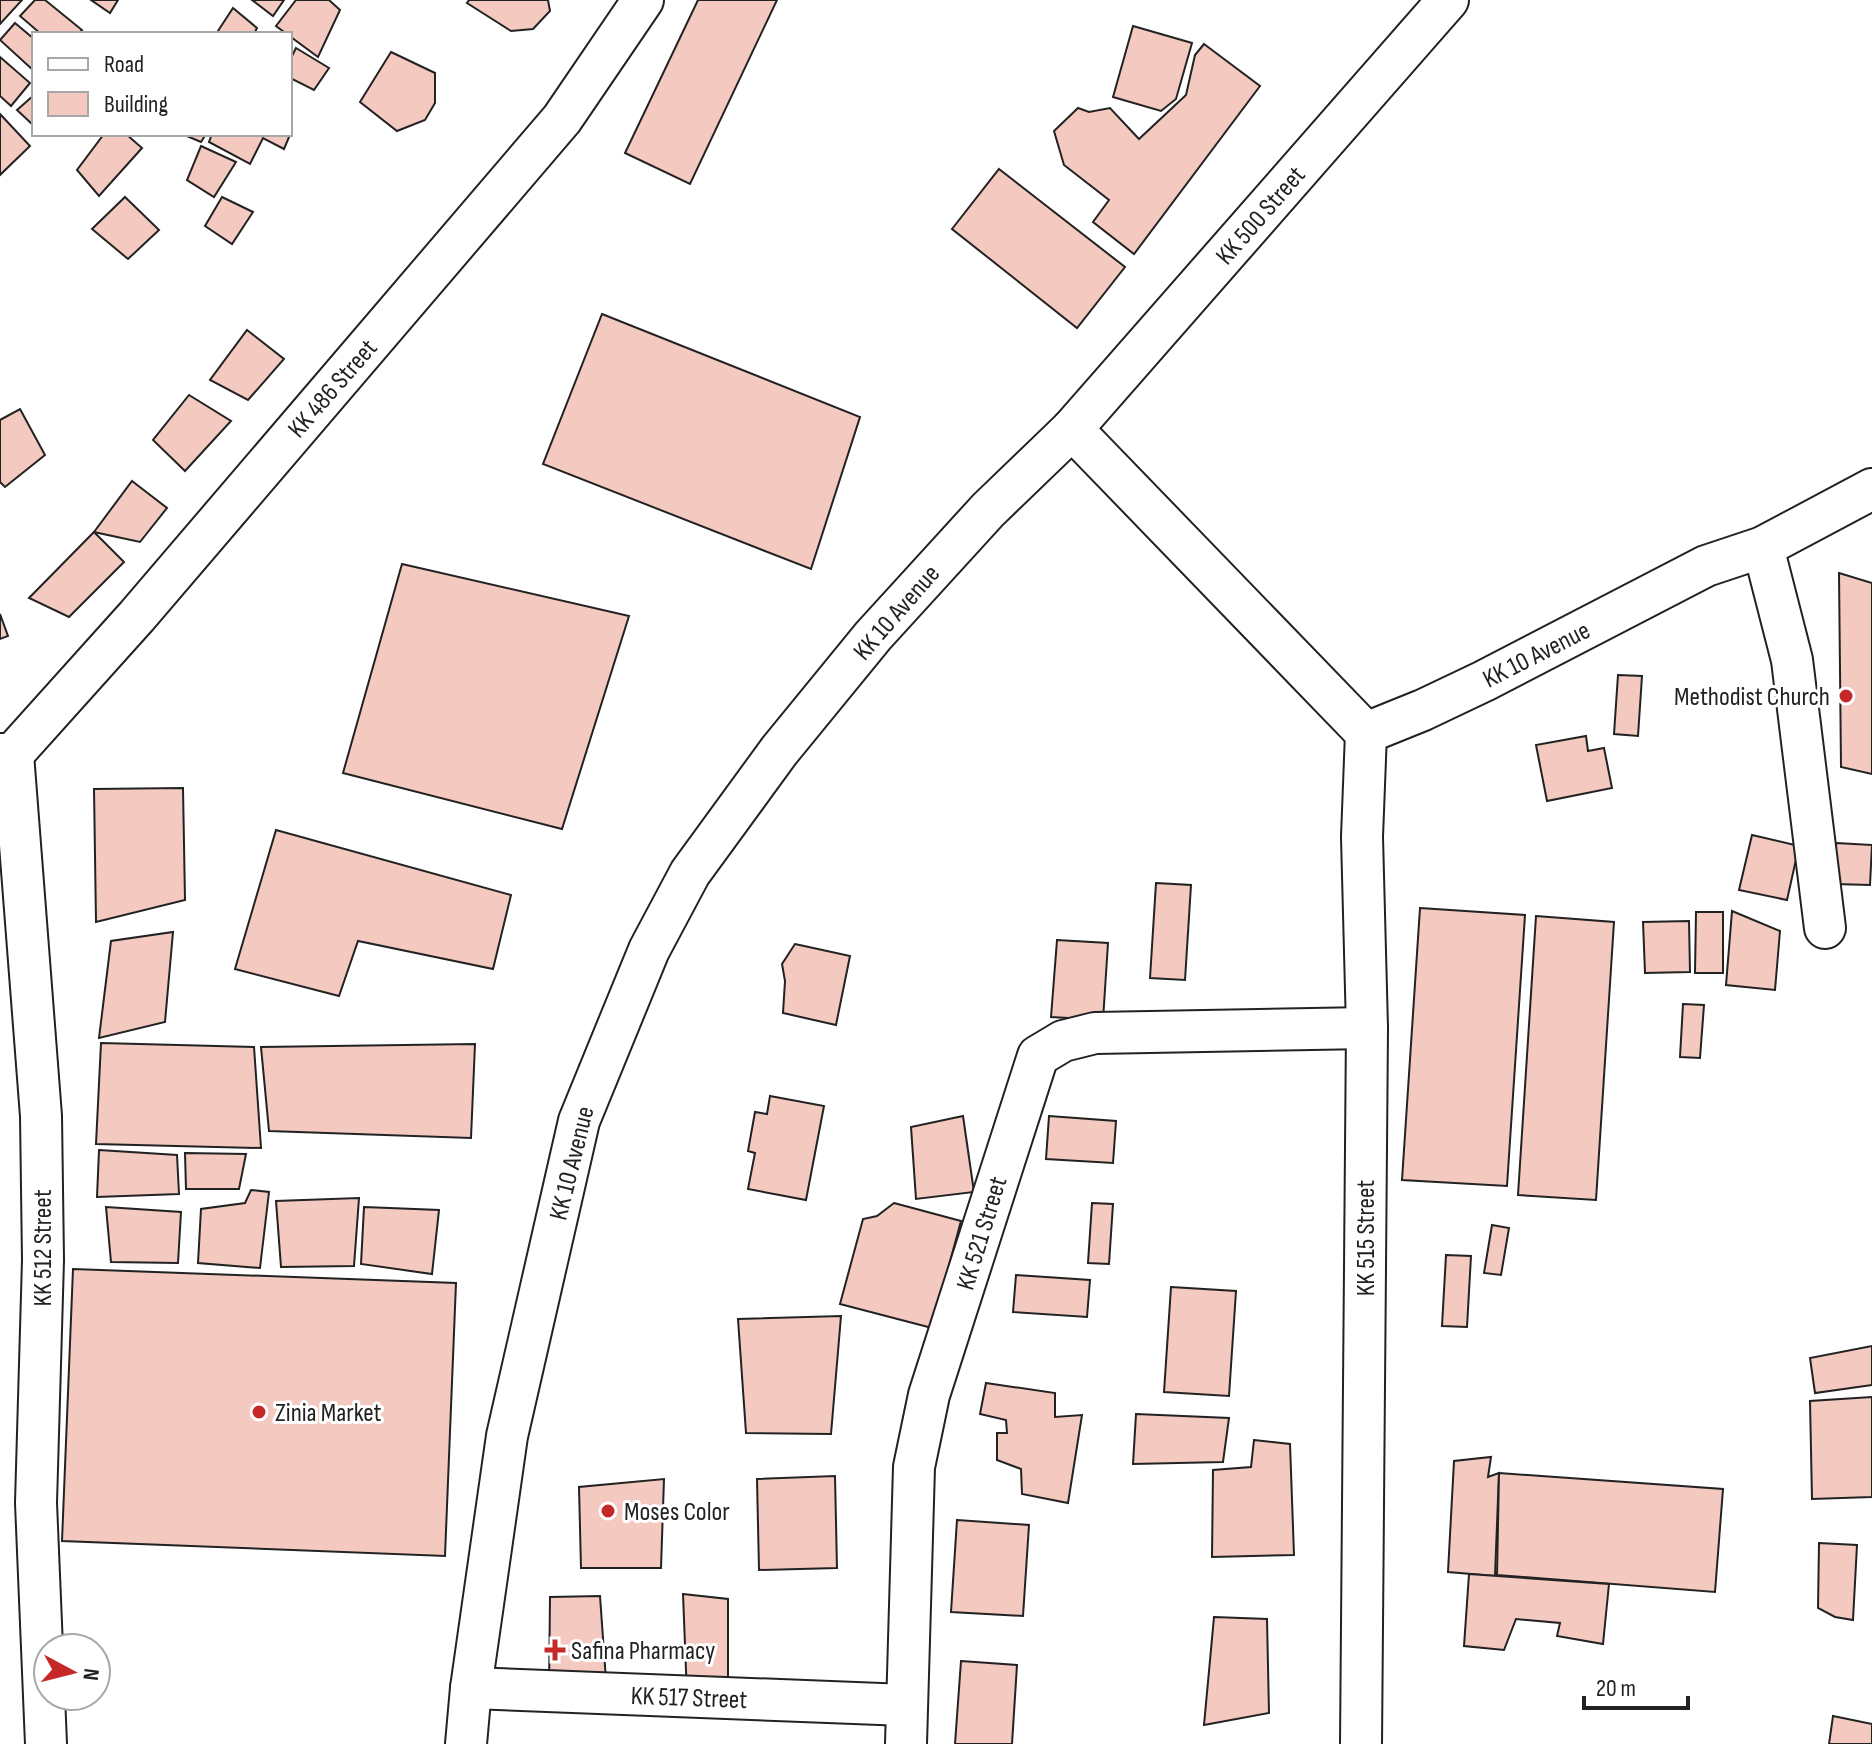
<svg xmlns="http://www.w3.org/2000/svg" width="1872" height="1744" font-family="'Sofia Sans Condensed',sans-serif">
  <rect width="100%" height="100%" fill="#fff"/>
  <!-- building -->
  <g fill="#f3c9c0" stroke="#222" stroke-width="2">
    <polygon points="0,0 22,0 0,24"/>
    <polygon points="35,0 45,0 82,30 78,34 41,34 20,16"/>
    <polygon points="91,0 118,0 110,13"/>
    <polygon points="252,0 284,0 273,16"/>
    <polygon points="296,0 329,0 340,10 318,57 276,26"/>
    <polygon points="469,0 548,0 550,11 533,29 511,31 467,3"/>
    <polygon points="698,0 777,0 690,184 625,153"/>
    <polygon points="233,8 257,28 254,34 216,34"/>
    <polygon points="15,23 34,39 34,71 0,40"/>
    <polygon points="1133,26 1192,43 1176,99 1161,111 1113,97"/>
    <polygon points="1204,44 1260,86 1134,254 1093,222 1109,200 1064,165 1054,131 1078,108 1089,112 1110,108 1139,139 1186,95 1195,55"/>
    <polygon points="296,48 329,68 314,90 290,78 290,60"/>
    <polygon points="391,52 435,73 435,103 425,120 397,131 360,102"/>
    <polygon points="0,57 30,83 11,106 0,96"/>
    <polygon points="34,95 34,126 17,110"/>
    <polygon points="0,114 30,146 0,175"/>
    <polygon points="290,129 292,130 284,149 263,138 250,164 209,142 212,134 290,134"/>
    <polygon points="104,134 126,134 142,148 99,196 77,170"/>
    <polygon points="182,134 206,134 201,142"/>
    <polygon points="201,146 236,162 214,197 187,180"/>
    <polygon points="999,169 1125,267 1077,328 952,229"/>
    <polygon points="125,197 159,230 128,259 92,229"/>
    <polygon points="222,197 253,212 232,244 205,226"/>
    <polygon points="602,314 860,417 811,569 543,464"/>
    <polygon points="247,330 284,359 248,400 210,380"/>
    <polygon points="189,395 231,421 185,471 153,440"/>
    <polygon points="20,409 45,455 5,487 0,482 0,420"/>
    <polygon points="132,481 167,508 140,542 94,532"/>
    <polygon points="94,532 124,562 69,617 29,598"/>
    <polygon points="402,564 629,616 562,829 343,773"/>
    <polygon points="1839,573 1872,583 1872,774 1841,767"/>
    <polygon points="0,614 8,636 0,639"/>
    <polygon points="1618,675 1642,676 1638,736 1614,734"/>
    <polygon points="1586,736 1588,751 1604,748 1612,788 1547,801 1536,745"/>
    <polygon points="183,788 185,900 96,922 94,789"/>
    <polygon points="276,830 511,895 493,969 358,941 339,996 235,969"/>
    <polygon points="1752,835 1799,846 1787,900 1739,890"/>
    <polygon points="1836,843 1872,845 1870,885 1834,884"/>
    <polygon points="1156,883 1191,885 1185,980 1150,978"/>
    <polygon points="1420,908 1525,915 1507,1186 1402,1180"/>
    <polygon points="1732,911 1780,931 1775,990 1726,985"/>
    <polygon points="1696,912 1723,912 1723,973 1695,973"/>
    <polygon points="1536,916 1614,922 1596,1200 1518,1195"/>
    <polygon points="1689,921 1690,972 1645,973 1643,922"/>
    <polygon points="173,932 165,1022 99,1038 111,941"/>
    <polygon points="1057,940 1108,943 1103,1020 1051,1017"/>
    <polygon points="795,944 850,956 836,1025 783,1013 785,981 782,964"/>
    <polygon points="1683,1004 1704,1005 1700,1058 1680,1057"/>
    <polygon points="101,1043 254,1047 261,1148 96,1144"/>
    <polygon points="475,1044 471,1138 269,1131 261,1047"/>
    <polygon points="770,1096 824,1106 806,1200 748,1189 755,1153 748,1151 755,1112 767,1114"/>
    <polygon points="963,1116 974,1192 916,1199 911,1127"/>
    <polygon points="1049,1116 1116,1121 1113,1163 1046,1159"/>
    <polygon points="99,1150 177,1155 179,1194 97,1197"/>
    <polygon points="185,1153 246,1154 239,1189 186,1189"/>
    <polygon points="251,1190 269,1192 260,1268 198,1263 201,1209 245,1203"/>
    <polygon points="359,1198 354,1266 281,1267 276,1201"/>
    <polygon points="894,1203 961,1221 932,1328 840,1304 863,1219 877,1216"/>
    <polygon points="1092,1203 1113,1204 1109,1264 1088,1263"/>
    <polygon points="106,1207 181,1212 178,1263 111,1262"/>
    <polygon points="364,1207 439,1210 432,1274 361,1264"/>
    <polygon points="1492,1225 1509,1228 1501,1275 1484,1273"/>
    <polygon points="1446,1255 1471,1256 1467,1327 1442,1326"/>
    <polygon points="73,1269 456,1283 445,1556 62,1541"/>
    <polygon points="1016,1275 1090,1280 1087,1317 1013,1312"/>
    <polygon points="1171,1287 1236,1291 1229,1396 1164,1392"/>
    <polygon points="841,1316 831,1434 746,1433 738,1319"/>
    <polygon points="1872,1346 1872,1385 1815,1393 1810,1358"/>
    <polygon points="986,1383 1055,1393 1055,1417 1082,1415 1068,1503 1022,1494 1021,1469 997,1460 997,1433 1007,1433 1006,1420 980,1414"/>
    <polygon points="1872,1397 1872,1497 1812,1499 1810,1401"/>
    <polygon points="1136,1414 1229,1418 1223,1462 1133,1464"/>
    <polygon points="1254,1440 1290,1444 1294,1555 1212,1557 1213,1470 1251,1467"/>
    <polygon points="1491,1457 1488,1477 1499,1473 1495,1576 1448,1572 1454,1461"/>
    <polygon points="1499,1473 1723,1489 1715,1592 1497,1575"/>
    <polygon points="835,1476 837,1568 759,1570 757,1479"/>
    <polygon points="664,1479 661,1568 581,1568 579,1487"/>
    <polygon points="957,1520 1029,1525 1023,1616 951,1612"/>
    <polygon points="1819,1543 1857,1545 1853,1620 1835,1617 1818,1608"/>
    <polygon points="1469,1574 1609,1584 1603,1644 1557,1636 1560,1623 1516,1619 1504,1650 1464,1646"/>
    <polygon points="683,1594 728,1599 728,1692 687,1696"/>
    <polygon points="600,1596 607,1694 549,1691 550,1597"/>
    <polygon points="1214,1617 1267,1619 1269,1713 1204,1725"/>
    <polygon points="961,1661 1017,1665 1012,1744 955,1744"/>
    <polygon points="1833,1716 1872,1724 1872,1744 1829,1744"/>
  </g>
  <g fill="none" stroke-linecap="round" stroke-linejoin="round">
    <defs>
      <g id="minor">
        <polyline points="1072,429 1448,0"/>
        <polyline points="1763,547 1792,660 1825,928"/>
        <polyline points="0,754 13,754 137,616 562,119 643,0"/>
        <polyline points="13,754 41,1116 43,1260 36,1503 46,1744"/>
        <polyline points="471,1688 906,1705"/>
        <polyline points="466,1744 471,1688 507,1436 579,1121 649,950 690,873 779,751 873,636 988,510 1072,429 1366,733 1423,710 1484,681 1706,566 1763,547 1872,489"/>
        <polyline points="906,1744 914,1467 929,1395 1038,1056 1063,1041 1095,1033 1367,1028"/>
        <polyline points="1361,1744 1367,1028 1362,837 1366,733"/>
      </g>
    </defs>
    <!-- minor casing -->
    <use href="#minor" stroke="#222" stroke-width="44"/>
    <!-- minor -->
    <use href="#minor" stroke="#fff" stroke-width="40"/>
  </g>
  <!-- markers -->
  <g fill="#c62828" stroke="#fff" stroke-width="3">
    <circle cx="1846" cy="696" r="8"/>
    <circle cx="259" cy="1412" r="8"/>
    <circle cx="608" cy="1511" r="8"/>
    <path d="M551 1638h8v8h8v8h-8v8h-8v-8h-8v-8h8z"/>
  </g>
  <g text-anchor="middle" stroke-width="6" stroke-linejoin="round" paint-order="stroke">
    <!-- street labels -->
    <g font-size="26" fill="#222" stroke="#fff">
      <text transform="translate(1260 215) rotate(-49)" y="9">KK 500 Street</text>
      <text transform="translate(332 388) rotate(-49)" y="9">KK 486 Street</text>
      <text transform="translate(896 612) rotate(-49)" y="9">KK 10 Avenue</text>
      <text transform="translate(1536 654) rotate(-27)" y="9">KK 10 Avenue</text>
      <text transform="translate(571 1163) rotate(-76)" y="9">KK 10 Avenue</text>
      <text transform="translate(981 1233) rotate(-73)" y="9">KK 521 Street</text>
      <text transform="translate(1365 1238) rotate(-90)" y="9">KK 515 Street</text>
      <text transform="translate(42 1248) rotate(-90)" y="9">KK 512 Street</text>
      <text transform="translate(689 1697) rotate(2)" y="9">KK 517 Street</text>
    </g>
    <!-- poi labels -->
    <g font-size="26" fill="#222" stroke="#fff" text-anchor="start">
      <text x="1830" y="705" text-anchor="end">Methodist Church</text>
      <text x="275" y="1421">Zinia Market</text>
      <text x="624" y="1520">Moses Color</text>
      <text x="571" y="1659">Safina Pharmacy</text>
    </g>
  </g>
  <!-- legend -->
  <rect x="32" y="32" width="260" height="104" fill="#ffffff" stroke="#a7a7a7" stroke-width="2"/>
  <rect x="48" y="58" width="40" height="12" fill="#ffffff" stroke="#a7a7a7" stroke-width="2"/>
  <text x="104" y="72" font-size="24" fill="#222222">Road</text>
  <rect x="48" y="92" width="40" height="24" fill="#f3c9c0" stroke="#a7a7a7" stroke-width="2"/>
  <text x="104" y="112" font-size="24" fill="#222222">Building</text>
  <!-- north arrow -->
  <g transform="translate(72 1672) rotate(97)"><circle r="38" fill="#ffffff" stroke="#a7a7a7" stroke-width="2"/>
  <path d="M0-6L14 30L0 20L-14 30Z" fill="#c62828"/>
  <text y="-12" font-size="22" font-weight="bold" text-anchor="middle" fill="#222222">N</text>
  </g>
  <!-- scale -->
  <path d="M1584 1696v12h104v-12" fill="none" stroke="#222222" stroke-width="4"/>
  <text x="1596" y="1696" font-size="24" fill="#222222" stroke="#ffffff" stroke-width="6" paint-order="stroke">20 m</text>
</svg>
